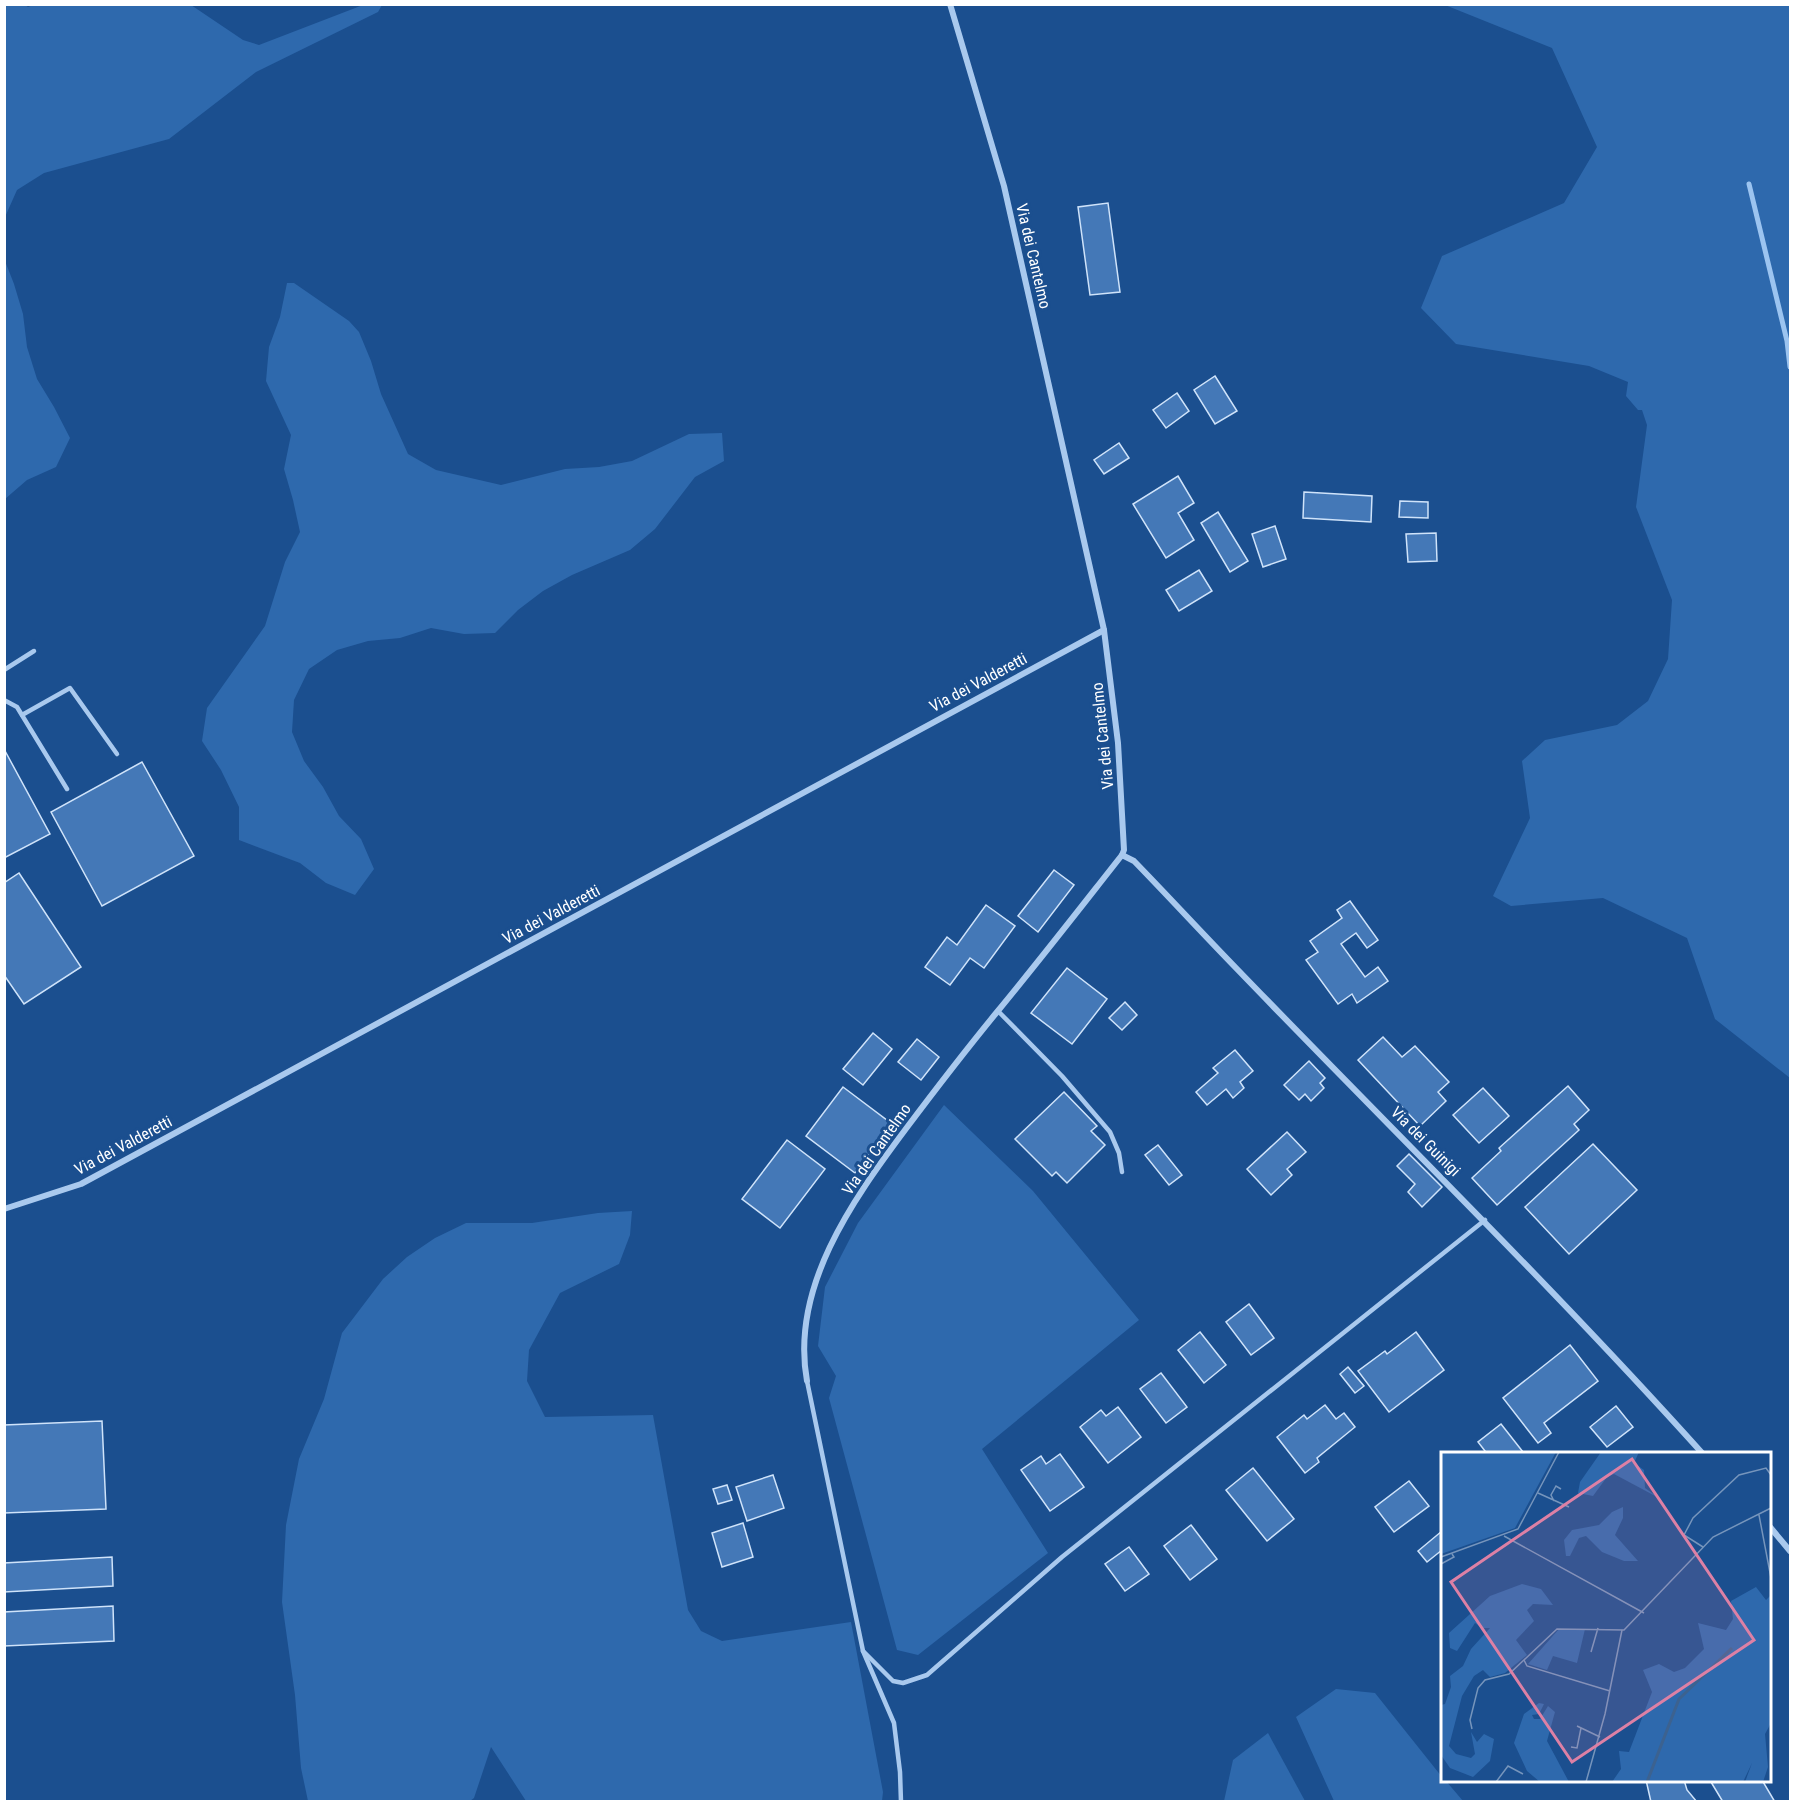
<svg xmlns="http://www.w3.org/2000/svg" width="1795" height="1806" font-family="'Roboto Condensed',sans-serif">
  <rect width="100%" height="100%" fill="#1b4f8f"/>
  <!-- green -->
  <g fill="#2e69ad">
    <polygon points="33,5 191,5 243,40 259,45 363,5 382,5 378,12 256,72 169,139 44,173 17,190 5,217 5,5 25,5 28,7"/>
    <polygon points="1445,5 1790,5 1790,1078 1715,1019 1687,938 1603,898 1511,906 1493,896 1530,818 1522,761 1545,740 1617,725 1648,701 1668,659 1672,600 1636,507 1647,425 1642,410 1638,410 1626,396 1628,382 1589,366 1456,344 1421,308 1442,256 1564,203 1597,147 1552,48"/>
    <polygon points="5,261 14,284 23,314 27,347 37,379 54,407 70,438 56,467 27,480 5,499"/>
    <polygon points="287,283 294,283 349,321 359,332 371,361 381,394 408,454 436,470 501,485 565,469 599,467 632,461 689,434 722,433 724,461 695,477 655,529 630,550 572,575 543,591 518,610 495,633 464,634 431,628 400,638 368,641 337,650 309,669 294,700 292,732 304,761 323,787 339,816 361,839 374,869 355,895 326,883 300,863 239,840 239,807 221,770 202,741 207,708 265,626 285,562 300,532 293,500 284,469 291,435 266,381 269,347 280,317"/>
    <polygon points="944,1105 1033,1191 1139,1320 982,1449 1048,1553 918,1655 897,1650 829,1398 836,1376 818,1346 825,1287 858,1223"/>
    <polygon points="632,1211 630,1235 619,1264 560,1293 529,1350 527,1381 545,1417 653,1415 688,1610 701,1631 722,1641 851,1622 883,1792 882,1801 526,1801 491,1747 474,1798 470,1801 308,1801 301,1768 295,1695 282,1602 286,1525 299,1459 324,1399 342,1333 383,1279 407,1257 435,1238 466,1223 532,1223 598,1213"/>
    <polygon points="1336,1689 1375,1693 1442,1777 1442,1780 1446,1781 1463,1801 1334,1801 1296,1717"/>
    <polygon points="1268,1733 1305,1801 1224,1801 1233,1760"/>
  </g>
  <g fill="none" stroke-linecap="round" stroke-linejoin="round">
    <!-- stream -->
    <polyline stroke="#9cc4f0" stroke-width="5" points="1749,184 1787,341 1790,367"/>
  </g>
  <!-- building -->
  <g fill="#4478b7" stroke="#cfe3fa" stroke-width="1.5">
    <polygon points="1108,203 1120,292 1090,295 1078,207"/>
    <polygon points="1215,376 1237,411 1215,424 1194,390"/>
    <polygon points="1177,393 1189,411 1166,428 1153,410"/>
    <polygon points="1119,443 1129,458 1104,474 1094,460"/>
    <polygon points="1178,476 1194,503 1178,513 1194,540 1166,558 1133,504"/>
    <polygon points="1304,492 1372,496 1371,522 1303,518"/>
    <polygon points="1400,501 1428,502 1428,518 1399,517"/>
    <polygon points="1218,512 1248,561 1230,572 1201,523"/>
    <polygon points="1275,526 1286,559 1263,567 1252,534"/>
    <polygon points="1436,533 1437,561 1408,562 1406,534"/>
    <polygon points="1199,570 1212,591 1179,611 1166,590"/>
    <polygon points="4,749 50,834 4,858"/>
    <polygon points="142,762 194,856 102,906 51,812"/>
    <polygon points="1054,870 1074,885 1038,932 1018,916"/>
    <polygon points="19,873 81,967 24,1004 4,975 4,883"/>
    <polygon points="1350,901 1378,940 1367,948 1356,933 1341,944 1365,977 1378,967 1388,981 1357,1003 1352,994 1338,1004 1306,960 1318,952 1310,941 1342,918 1337,910"/>
    <polygon points="986,905 1015,926 984,968 970,958 950,985 925,967 947,937 957,945"/>
    <polygon points="1067,968 1107,999 1072,1044 1031,1013"/>
    <polygon points="1125,1002 1137,1015 1122,1030 1109,1018"/>
    <polygon points="873,1033 892,1049 863,1085 843,1069"/>
    <polygon points="1383,1037 1402,1057 1415,1046 1449,1082 1438,1092 1446,1101 1420,1126 1358,1060"/>
    <polygon points="917,1039 939,1057 921,1080 898,1062"/>
    <polygon points="1235,1050 1253,1071 1240,1082 1244,1088 1233,1098 1226,1089 1207,1105 1196,1092 1218,1073 1213,1068"/>
    <polygon points="1309,1061 1325,1078 1320,1083 1324,1088 1311,1101 1305,1094 1299,1100 1284,1085"/>
    <polygon points="1568,1086 1589,1110 1574,1124 1579,1130 1497,1205 1472,1178 1501,1151 1499,1148"/>
    <polygon points="843,1087 892,1124 855,1173 806,1136"/>
    <polygon points="1483,1088 1509,1116 1479,1143 1453,1115"/>
    <polygon points="1064,1092 1097,1126 1091,1131 1105,1145 1067,1183 1056,1172 1052,1176 1015,1139"/>
    <polygon points="1287,1132 1306,1152 1287,1169 1292,1175 1271,1195 1247,1169"/>
    <polygon points="787,1140 825,1169 780,1228 742,1199"/>
    <polygon points="1593,1144 1637,1190 1569,1254 1525,1207"/>
    <polygon points="1158,1145 1182,1175 1169,1185 1145,1155"/>
    <polygon points="1409,1154 1442,1187 1422,1207 1408,1192 1415,1184 1397,1166"/>
    <polygon points="1249,1304 1274,1338 1251,1355 1226,1322"/>
    <polygon points="1200,1332 1226,1365 1204,1383 1178,1350"/>
    <polygon points="1416,1332 1444,1370 1389,1412 1358,1371 1385,1351 1387,1354"/>
    <polygon points="1570,1345 1598,1381 1544,1423 1551,1433 1538,1443 1503,1398"/>
    <polygon points="1348,1367 1364,1386 1355,1393 1340,1374"/>
    <polygon points="1161,1373 1187,1407 1166,1423 1140,1389"/>
    <polygon points="1325,1405 1336,1419 1344,1413 1355,1427 1317,1458 1319,1462 1305,1473 1277,1437 1304,1415 1307,1419"/>
    <polygon points="1616,1406 1633,1427 1607,1447 1590,1427"/>
    <polygon points="1118,1407 1141,1437 1108,1463 1080,1427 1101,1410 1106,1416"/>
    <polygon points="102,1421 106,1509 4,1513 4,1425"/>
    <polygon points="1501,1424 1523,1452 1521,1454 1482,1454 1485,1451 1478,1442"/>
    <polygon points="1060,1454 1084,1487 1050,1511 1021,1470 1041,1456 1046,1464"/>
    <polygon points="1253,1468 1294,1519 1267,1541 1226,1490"/>
    <polygon points="773,1475 784,1508 747,1521 736,1487"/>
    <polygon points="1409,1481 1429,1506 1394,1532 1375,1507"/>
    <polygon points="727,1485 732,1500 718,1504 713,1489"/>
    <polygon points="743,1523 753,1557 722,1567 712,1533"/>
    <polygon points="1191,1525 1217,1559 1190,1580 1164,1546"/>
    <polygon points="1442,1531 1442,1550 1427,1562 1418,1551"/>
    <polygon points="1129,1547 1149,1574 1125,1591 1105,1564"/>
    <polygon points="112,1557 113,1586 4,1592 4,1563"/>
    <polygon points="113,1606 114,1641 4,1646 4,1612"/>
    <polygon points="1646,1780 1684,1780 1687,1790 1697,1802 1651,1802"/>
    <polygon points="1713,1780 1762,1780 1775,1802 1723,1802 1711,1782"/>
  </g>
  <g fill="none" stroke-linecap="round" stroke-linejoin="round">
    <!-- service -->
    <g stroke="#a9c9ee" stroke-width="4.5">
      <polyline points="4,670 34,651"/>
      <polyline points="4,700 17,707 67,789"/>
      <polyline points="22,715 70,688 117,754"/>
      <polyline points="998,1011 1062,1076 1110,1132 1119,1153 1122,1172"/>
      <polyline points="807,1381 863,1651 894,1723 900,1772 901,1802"/>
      <polyline points="863,1651 893,1681 903,1683 927,1675 1062,1557 1485,1220"/>
    </g>
    <!-- minor -->
    <g stroke="#a9c9ee" stroke-width="6">
      <path d="M1122,855l12,6c35,36 68,72 103,108 156,162 316,318 466,485"/>
      <polyline points="4,1209 81,1184 1104,630"/>
      <path d="M807,1381c-17,-93 45,-180 98,-251 30,-40 60,-79 92,-118 43,-52 84,-105 125,-157l2,-5 -6,-107 -14,-113 -100,-444 -54,-182"/>
      <polyline points="1770,1527 1790,1551"/>
    </g>
  </g>
  <g text-anchor="middle" stroke-width="6" stroke-linejoin="round" paint-order="stroke">
    <!-- street labels -->
    <g font-size="16" fill="#fff" stroke="#1b4f8f">
      <text transform="translate(1034 256) rotate(77)" y="6">Via dei Cantelmo</text>
      <text transform="translate(978 682) rotate(-28)" y="6">Via dei Valderetti</text>
      <text transform="translate(1102 736) rotate(-96)" y="6">Via dei Cantelmo</text>
      <text transform="translate(551 914) rotate(-28)" y="6">Via dei Valderetti</text>
      <text transform="translate(1426 1141) rotate(45)" y="6">Via dei Guinigi</text>
      <text transform="translate(123 1145) rotate(-28)" y="6">Via dei Valderetti</text>
      <text transform="translate(876 1149) rotate(-55)" y="6">Via dei Cantelmo</text>
    </g>
  </g>
  <!-- overview -->
  <g transform="translate(1441 1452)">
    <rect width="330" height="330" fill="#1b4f8f"/>
    <path d="M0,0h115l-41,76 -74,26zM160,0h38l-5,11 10,7 1,18 14,10 -45,-24 -7,3 -14,19 -15,-3 2,-11zM182,55v11l-8,17 23,26h-14l-22,-9 -16,-16 -7,2 -9,18h-4l-2,-16 8,-10 27,-5 13,-13zM81,132l19,5 12,16 -20,-1 -6,6 7,11 -18,19 11,15 -22,18 -15,4 -7,-7 -9,6 -12,20 -13,50 7,8 15,4 4,-4 -4,-22 6,10 7,-8 10,5 -4,22 -17,16 -23,-9 -9,-13v-50l4,-1 6,-17 -1,-11 13,-10 8,-17 19,-21h-8l-7,-5 -18,28 -7,-3 -1,-15 41,-37zM315,135l10,13 5,-5v128l-6,11 3,33 -5,15h-18l7,-19 -9,19h-131l9,-13 -2,-18 10,1 23,-60 -9,-22 16,-6 15,8 11,-4 19,-19 -6,-26 28,7 7,-11 -2,-18zM118,177h26l-8,34 -24,-7 -6,14 -19,-6zM98,251l5,1 -5,10 -7,1 2,4h6l8,-13 7,6 -8,29 22,41h-29l-13,-11 -13,-28 10,-29z" fill="#2e69ad"/>
    <path fill="none" stroke="#3c6290" stroke-width="3" d="M206,330l32,-83 53,-51"/>
    <path fill="none" stroke="#7695bc" stroke-width="1.5" d="M97,41l31,14M113,49l-3,-6 5,-9 5,3M318,63l12,63M63,84l140,77M262,95l-19,-12 9,-17 46,-43 27,-7 5,7M0,105l77,-28 41,-77M0,112l13,-7 -2,-3M150,200l7,-24M83,208l3,6 83,25M136,274l23,11M31,277l-2,-9 8,-32 7,-8 24,-6 48,-45 67,1 89,-93 58,-29M130,295l6,1 4,-20M55,330l12,-16 15,8M145,330l19,-68 17,-84"/>
    <path fill="#dd80a5" fill-opacity="0.15" stroke="#dd80a5" stroke-width="3" d="M191,7l122,181 -182,122 -121,-180z"/>
    <rect width="330" height="330" fill="none" stroke="#fff" stroke-width="3"/>
  </g>
  <!-- border -->
  <rect width="1795" height="1806" fill="none" stroke="#ffffff" stroke-width="12"/>
</svg>
